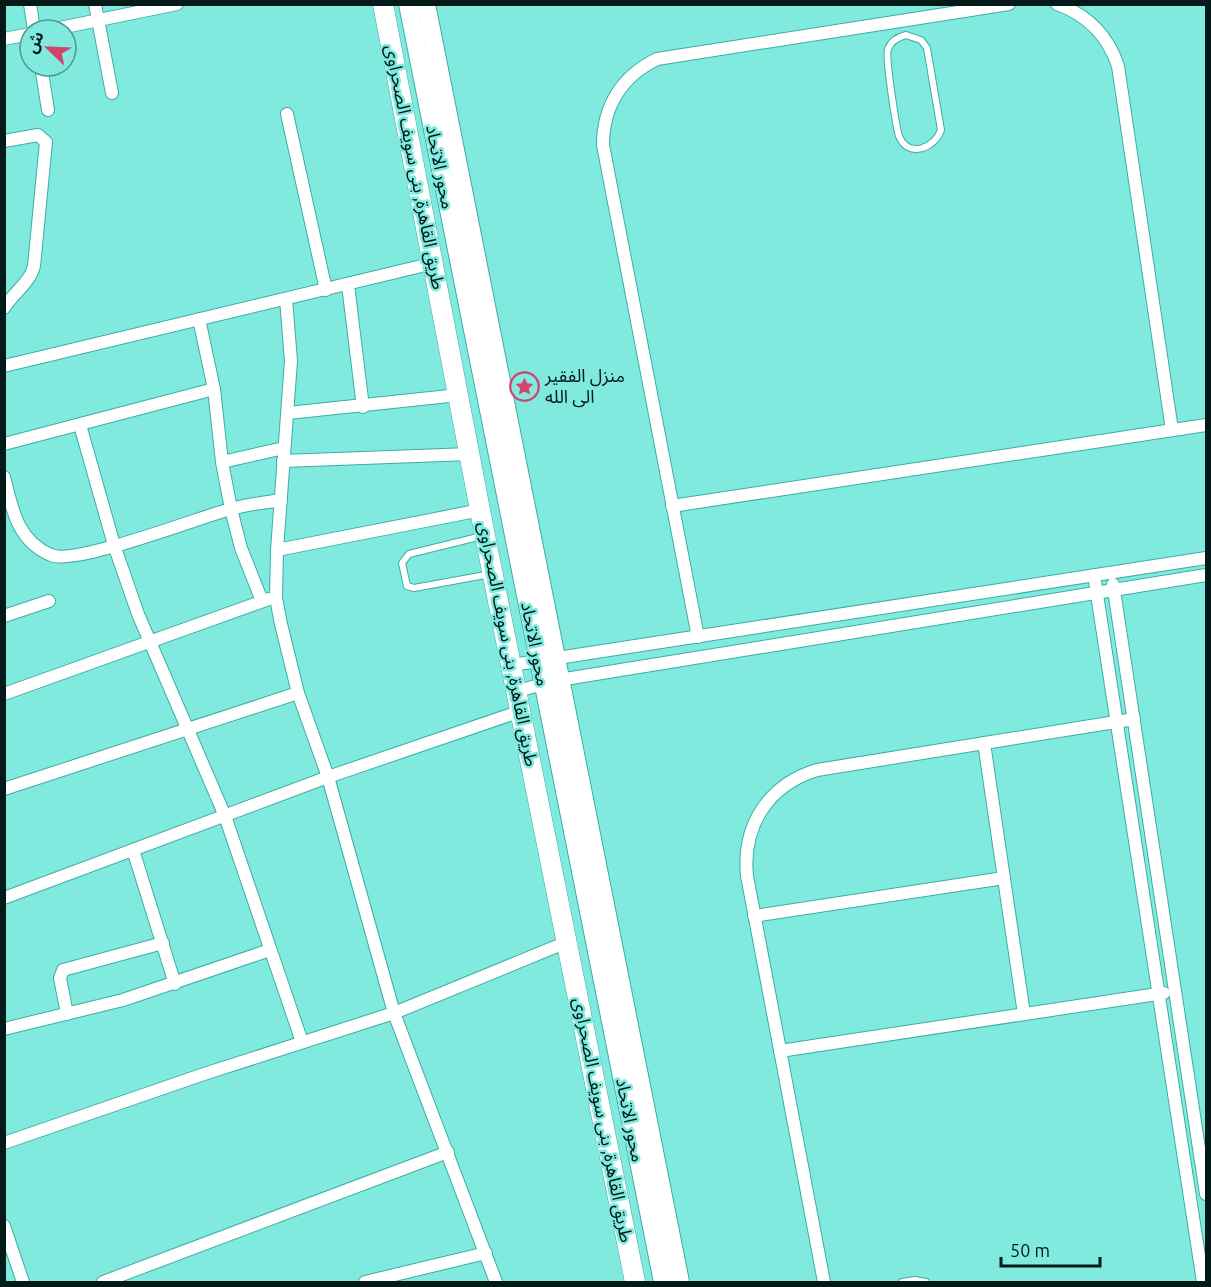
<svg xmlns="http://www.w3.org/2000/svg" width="1211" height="1287" font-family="Ubuntu,'Noto Sans Arabic',sans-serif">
  <rect width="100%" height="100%" fill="#80eade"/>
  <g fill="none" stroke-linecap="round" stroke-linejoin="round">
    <defs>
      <g id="lane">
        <path d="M906,35l15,5 6,8 14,82c-6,18 -33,29 -42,6 -3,-9 -14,-80 -11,-87 3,-8 10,-12 18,-14z"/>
        <polyline points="482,536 409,554 402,563 407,586 414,588 491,574"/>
        <polyline points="902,1282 915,1280 926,1282"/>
      </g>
      <g id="street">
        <polyline points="30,4 34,30"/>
        <polyline points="95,4 112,93"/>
        <path d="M1057,4c31,11 51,32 61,62l54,364"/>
        <polyline points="50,30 177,4"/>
        <polyline points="4,39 30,34"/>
        <polyline points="41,66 48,110"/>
        <polyline points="287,114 326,290"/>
        <path d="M4,141l34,-6 8,7 -12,124c-4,17 -21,27 -30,42"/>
        <polyline points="348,285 363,407"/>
        <polyline points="286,299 291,361 277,550 276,598 281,624 298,693 328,777 394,1013 496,1282"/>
        <polyline points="199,319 214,389 222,462 231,509 241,548 262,601"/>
        <polyline points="4,366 434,263"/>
        <polyline points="288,413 459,395"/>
        <polyline points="80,425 114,545 138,614 225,816 302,1042"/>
        <polyline points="4,444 214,389"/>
        <polyline points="283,461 470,454"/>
        <polyline points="222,462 284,448"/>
        <path d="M4,477c8,31 13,64 47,78 23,11 149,-38 180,-46 16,-5 33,-6 50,-9"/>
        <polyline points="672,506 1206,425"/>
        <polyline points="277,550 481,510"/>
        <polyline points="1094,575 1203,1282"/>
        <polyline points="1113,584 1206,1194"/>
        <polyline points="4,616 49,601"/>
        <path d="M698,637l-95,-492c0,-39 19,-69 54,-86l352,-55"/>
        <polyline points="512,665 1206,558"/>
        <polyline points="517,691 559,680 1206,575"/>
        <polyline points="4,694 269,599"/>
        <polyline points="984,743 1024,1014"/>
        <polyline points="4,789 298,693"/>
        <polyline points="133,850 175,984"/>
        <polyline points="4,898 328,777 521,711"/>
        <polyline points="754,916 1004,878"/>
        <polyline points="67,1014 60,978 63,970 163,943"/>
        <polyline points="4,1029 123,1000 270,950"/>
        <polyline points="780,1051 1164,993"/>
        <polyline points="4,1143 204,1074 394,1013 567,942"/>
        <polyline points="4,1226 23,1282"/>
        <polyline points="103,1282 448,1152"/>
        <polyline points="365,1282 486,1253"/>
        <path d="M824,1282l-77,-406c-5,-50 21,-91 70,-106l317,-51"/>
      </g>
      <g id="secondary">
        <polyline points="408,4 663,1282"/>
        <polyline points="426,4 680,1282"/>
      </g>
      <polyline id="primary" points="383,4 485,536 635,1282"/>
    </defs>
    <!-- lane casing -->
    <use href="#lane" stroke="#3eada3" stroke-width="8"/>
    <!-- street casing -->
    <use href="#street" stroke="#3eada3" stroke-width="14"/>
    <!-- secondary casing -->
    <use href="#secondary" stroke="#3eada3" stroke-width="20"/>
    <!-- primary casing -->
    <use href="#primary" stroke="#3eada3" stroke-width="21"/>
    <!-- lane -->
    <use href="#lane" stroke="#fff" stroke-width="6"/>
    <!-- street -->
    <use href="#street" stroke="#fff" stroke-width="12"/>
    <!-- secondary -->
    <use href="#secondary" stroke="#fff" stroke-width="18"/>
    <!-- primary -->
    <use href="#primary" stroke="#fff" stroke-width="20"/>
  </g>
  <!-- icons -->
  <defs>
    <symbol id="sight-ring" viewBox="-11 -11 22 22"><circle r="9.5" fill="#80eade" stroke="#d2446e" stroke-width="1.5"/><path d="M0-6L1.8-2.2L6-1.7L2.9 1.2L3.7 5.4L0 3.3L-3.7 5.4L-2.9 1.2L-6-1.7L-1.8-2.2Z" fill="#d2446e"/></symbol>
  </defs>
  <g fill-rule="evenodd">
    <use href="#sight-ring" x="508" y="370" width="33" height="33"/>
  </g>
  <g text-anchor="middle" stroke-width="5" stroke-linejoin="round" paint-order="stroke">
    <!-- street labels -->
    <g font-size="18" fill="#031a18" stroke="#80eade">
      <text transform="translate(415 167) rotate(79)" y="6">طريق القاهرة, بنى سويف الصحراوى</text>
      <text transform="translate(440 167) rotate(79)" y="6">محور الاتحاد</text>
      <text transform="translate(508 644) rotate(79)" y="6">طريق القاهرة, بنى سويف الصحراوى</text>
      <text transform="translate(535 644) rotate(79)" y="6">محور الاتحاد</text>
      <text transform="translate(603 1120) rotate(79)" y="6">طريق القاهرة, بنى سويف الصحراوى</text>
      <text transform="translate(630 1120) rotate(79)" y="6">محور الاتحاد</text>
    </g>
    <!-- poi labels -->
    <g font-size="18" fill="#031a18" stroke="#80eade" text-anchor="start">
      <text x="545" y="382">منزل الفقير<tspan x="545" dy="21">الى الله</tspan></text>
    </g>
  </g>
  <!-- border -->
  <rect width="1211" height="1287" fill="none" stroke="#031a18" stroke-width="12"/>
  <!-- north arrow -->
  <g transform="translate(48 48) rotate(293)"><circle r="28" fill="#80eade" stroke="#4e978f" stroke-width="1.5"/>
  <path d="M0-4.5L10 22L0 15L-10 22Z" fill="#d2446e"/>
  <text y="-9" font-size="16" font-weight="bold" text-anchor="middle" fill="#031a18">ش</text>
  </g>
  <!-- scale -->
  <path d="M1001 1257v9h99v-9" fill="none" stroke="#031a18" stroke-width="3"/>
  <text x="1010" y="1257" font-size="18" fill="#031a18" stroke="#80eade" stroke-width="4.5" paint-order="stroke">50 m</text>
</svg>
